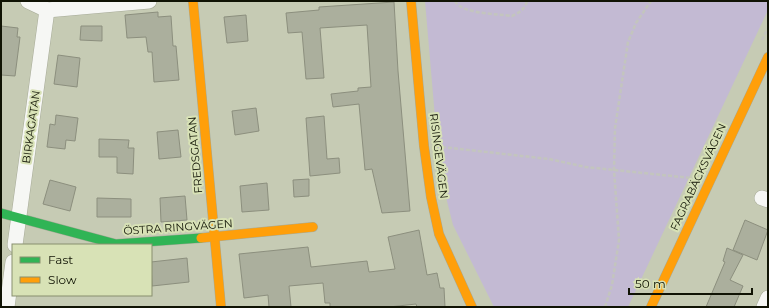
<svg xmlns="http://www.w3.org/2000/svg" width="769" height="308" font-family="Montserrat,sans-serif">
  <rect width="100%" height="100%" fill="#c6cbb4"/>
  <!-- green -->
  <polygon fill="#c3bad3" points="425,1 768,1 768,10 628,307 494,307 453,225 441,177 436,129"/>
  <!-- building -->
  <g fill="#abaf9d" stroke="#8c8f7e">
    <polygon points="394,2 398,71 410,211 382,213 372,169 365,170 359,104 333,107 331,94 358,91 358,88 371,87 367,25 320,28 324,78 306,79 302,32 288,33 286,13 319,10 319,7"/>
    <polygon points="158,12 158,17 171,16 173,46 176,46 179,80 154,82 152,52 148,52 146,37 127,38 125,15"/>
    <polygon points="246,15 248,41 227,43 224,17"/>
    <polygon points="1,26 18,28 17,37 20,37 15,76 1,75"/>
    <polygon points="81,26 102,26 102,41 80,40"/>
    <polygon points="58,55 80,58 77,87 54,84"/>
    <polygon points="256,108 259,131 235,135 232,111"/>
    <polygon points="56,115 78,118 75,141 66,140 65,149 47,147 50,124 55,125"/>
    <polygon points="324,116 327,159 339,158 340,173 310,176 306,118"/>
    <polygon points="178,130 181,157 159,159 157,132"/>
    <polygon points="99,139 129,140 128,148 134,148 133,174 117,173 117,157 99,157"/>
    <polygon points="309,179 309,196 294,197 293,180"/>
    <polygon points="50,180 76,187 70,211 43,204"/>
    <polygon points="267,183 269,210 242,212 240,186"/>
    <polygon points="185,196 187,220 161,222 160,198"/>
    <polygon points="97,198 131,199 131,217 97,217"/>
    <polygon points="745,220 768,230 757,260 733,250"/>
    <polygon points="419,230 427,275 437,273 440,288 444,288 445,307 417,307 416,304 389,307 330,307 330,303 325,303 323,283 289,286 291,307 269,307 268,295 244,298 239,254 308,247 311,267 367,261 369,272 395,269 388,237"/>
    <polygon points="727,248 743,255 730,280 743,286 734,307 706,307 725,262 723,261"/>
    <polygon points="187,258 189,282 152,286 151,262"/>
  </g>
  <g fill="none" stroke-linecap="round" stroke-linejoin="round">
    <defs>
      <g id="street">
        <polyline points="28,1 47,10 149,1"/>
        <polyline points="762,198 768,200"/>
        <polyline points="15,245 47,10"/>
        <polyline points="7,307 13,262"/>
        <polyline points="764,307 768,298"/>
      </g>
      <polyline id="fast" points="1,213 116,244 201,238"/>
      <g id="slow">
        <polyline points="193,1 221,307"/>
        <polyline points="411,1 424,146 431,197 439,234 472,307"/>
        <polyline points="201,238 313,227"/>
        <polyline points="651,307 768,57"/>
      </g>
    </defs>
    <!-- street casing -->
    <use href="#street" stroke="#a6aa97" stroke-width="16"/>
    <!-- fast casing -->
    <use href="#fast" stroke="#a6aa97" stroke-width="10"/>
    <!-- slow casing -->
    <use href="#slow" stroke="#a6aa97" stroke-width="10"/>
    <!-- path -->
    <g stroke="#c3c5be" stroke-width="2.5" stroke-dasharray="4 2" stroke-linecap="butt">
      <path d="M455,1c6,13 44,13 57,15 7,-3 13,-7 15,-15"/>
      <polyline points="762,40 768,28"/>
      <polyline points="442,147 549,159 586,167 691,178"/>
      <polyline points="605,307 612,285 619,240 614,170 615,128 628,42 636,23 651,1"/>
    </g>
    <!-- street -->
    <use href="#street" stroke="#f6f7f4" stroke-width="15"/>
    <!-- fast -->
    <use href="#fast" stroke="#30b455" stroke-width="9"/>
    <!-- slow -->
    <use href="#slow" stroke="#ff9f0a" stroke-width="9"/>
  </g>
  <g text-anchor="middle" stroke-width="4" stroke-linejoin="round" paint-order="stroke">
    <!-- street labels -->
    <g font-size="11" fill="#101304" stroke="#d8e2b6">
      <text transform="translate(31 127) rotate(-82)" y="4">BIRKAGATAN</text>
      <text transform="translate(195 155) rotate(-95)" y="4">FREDSGATAN</text>
      <text transform="translate(439 156) rotate(83)" y="4">RISINGEVÄGEN</text>
      <text transform="translate(698 177) rotate(-65)" y="4">FAGRABÄCKSVÄGEN</text>
      <text transform="translate(178 227) rotate(-4)" y="4">ÖSTRA RINGVÄGEN</text>
    </g>
  </g>
  <!-- border -->
  <rect width="769" height="308" fill="none" stroke="#101304" stroke-width="4"/>
  <!-- legend -->
  <rect x="12" y="244" width="140" height="52" fill="#d8e2b6" stroke="#888f6f"/>
  <rect x="20" y="257" width="20" height="6" fill="#30b455" stroke="#888f6f"/>
  <text x="48" y="264" font-size="12" fill="#101304">Fast</text>
  <rect x="20" y="277" width="20" height="6" fill="#ff9f0a" stroke="#888f6f"/>
  <text x="48" y="284" font-size="12" fill="#101304">Slow</text>
  <!-- scale -->
  <path d="M629 288v6h123v-6" fill="none" stroke="#101304" stroke-width="2"/>
  <text x="635" y="288" font-size="12" fill="#101304" stroke="#d8e2b6" stroke-width="3" paint-order="stroke">50 m</text>
</svg>
